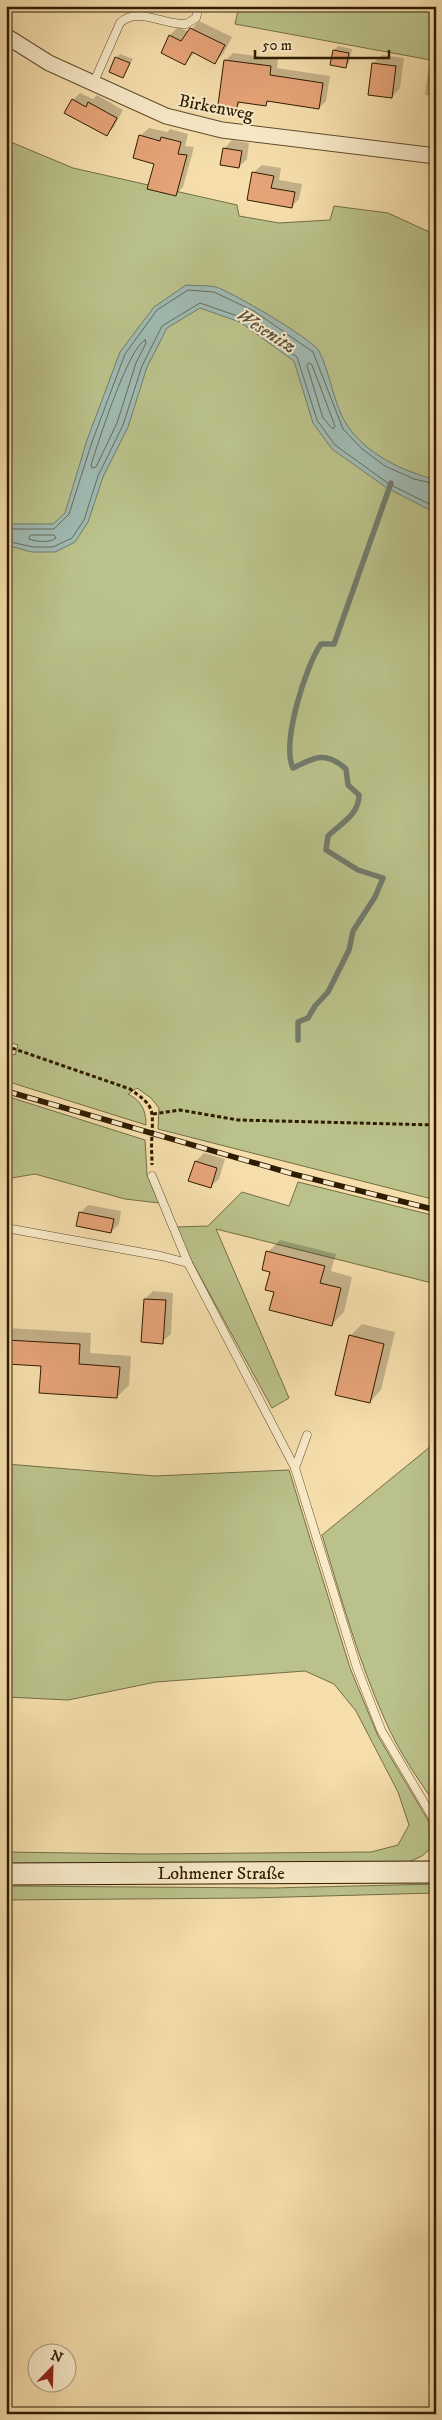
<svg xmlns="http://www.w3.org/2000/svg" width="442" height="2420" font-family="'IM FELL DW Pica',serif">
  <rect width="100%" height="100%" fill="#f5deac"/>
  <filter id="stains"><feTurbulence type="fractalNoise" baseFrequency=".004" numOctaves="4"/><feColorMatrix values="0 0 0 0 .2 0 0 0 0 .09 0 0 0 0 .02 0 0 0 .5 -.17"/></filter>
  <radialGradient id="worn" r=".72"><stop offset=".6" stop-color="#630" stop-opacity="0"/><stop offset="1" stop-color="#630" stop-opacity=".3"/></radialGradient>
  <!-- green -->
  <g fill="#bac18a" stroke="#746e45">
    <polygon points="239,6 436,6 436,61 235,24"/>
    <path d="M6,140l67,28 164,37 2,11 40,7 51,-3 4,-14 54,7 48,22v965l-278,-71 1,-21 -8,-10 -14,-10 -9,6c14,7 18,17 18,31l-140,-44v-29l9,3 3,-10 -12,-4z"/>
    <polygon points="6,1096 145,1140 147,1175 159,1203 125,1199 35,1174 6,1179"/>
    <polygon points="298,1182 436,1216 436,1284 216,1229 289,1398 272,1408 183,1245 176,1227 208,1226 242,1192 289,1206"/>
    <path d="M436,1442v363c-19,-27 -38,-55 -51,-85 -27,-60 -44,-123 -63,-185z"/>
    <polygon points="6,1464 155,1476 289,1470 350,1668 378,1736 429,1822 430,1849 422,1856 409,1862 6,1864 6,1852 145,1854 371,1852 398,1845 409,1825 398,1792 356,1711 334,1684 305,1671 156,1682 68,1700 6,1697"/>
    <polygon points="436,1884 436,1893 250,1898 6,1900 6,1886 273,1888"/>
  </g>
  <!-- water -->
  <path fill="#9fbab3" stroke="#727b6b" d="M186,285c9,1 21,0 30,2 16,5 96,52 103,64 11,21 15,55 28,74 20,30 56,46 89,55v28l-8,1 -41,-21 -55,-39 -19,-26 -19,-62 -54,-39 -40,-14 -33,20 -20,39 -19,60 -25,50 -15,45 -13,20 -20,10h-23l-26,-7v-26l7,5h40l12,-11 22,-73 33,-88 34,-45z"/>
  <!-- shadow -->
  <g fill="#0003">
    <polygon points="199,21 232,37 223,54 215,62 195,52 185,64 163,53 170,35 178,27 189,32"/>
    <polygon points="338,46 352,49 349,63 345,66 334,50"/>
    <polygon points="233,53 278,59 277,68 330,76 326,101 319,108 269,100 266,104 242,101 236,107 225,61"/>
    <polygon points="120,54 133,59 123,77 116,58"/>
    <polygon points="382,55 404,58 400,88 392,97 369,94 373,63"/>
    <polygon points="435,64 436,96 425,95 428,71"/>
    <polygon points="80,93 93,99 97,95 123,110 114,127 107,134 73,100"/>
    <polygon points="149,128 167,132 170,129 188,134 185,146 194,147 183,187 175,195 140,136"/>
    <polygon points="232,140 249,143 247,159 239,167 224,149"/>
    <polygon points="262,165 281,168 279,180 302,184 299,199 291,207 253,173"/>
    <polygon points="204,1153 225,1159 219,1179 210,1187 190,1181 196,1161"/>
    <polygon points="88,1205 121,1211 119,1224 111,1232 80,1213"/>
    <polygon points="6,1234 13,1234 10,1286 6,1290"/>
    <polygon points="280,1240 336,1254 331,1271 352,1277 344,1312 332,1324 275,1291 268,1252"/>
    <polygon points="153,1291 173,1293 171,1334 162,1342 145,1299"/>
    <polygon points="362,1324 395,1332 381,1390 370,1402 350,1336"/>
    <polygon points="8,1328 91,1333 90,1353 131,1356 129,1385 117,1397 42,1365 6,1363 6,1330"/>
  </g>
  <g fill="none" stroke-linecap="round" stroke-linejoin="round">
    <!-- shore -->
    <g stroke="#676b5a" stroke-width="1">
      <path d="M145,340l1,3 -10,20 -19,60 -21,44 -4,1 -1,-3c7,-22 37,-117 54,-125z"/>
      <polygon points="309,363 312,365 335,426 333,429 323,418 307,366"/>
      <polyline points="6,525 14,529 54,529 69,514 92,442 125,354 157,310 188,290 214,292 254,311 313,352 343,429 362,449 385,466 414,479 436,484"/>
      <path d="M31,535h23l2,3c-6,5 -20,4 -27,1z"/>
      <polyline points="6,541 33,547 53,547 72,538 84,520 98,476 123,425 142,366 162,326 200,303 243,318 297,357 317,420 335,445 389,484 429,504 436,504"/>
    </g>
    <!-- stream -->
    <path stroke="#727b6b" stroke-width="5.5" d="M298,1040v-18l10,-4 7,-12 13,-14 21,-42 4,-19 22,-34 8,-19 -25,-8 -32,-20 2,-14c13,-13 31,-21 31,-41l-11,-10 -2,-16c-20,-18 -31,-12 -53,-1 -12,-25 13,-103 28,-124h13l57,-161"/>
  </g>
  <!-- building -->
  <g fill="#e6a378" stroke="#2f1c00">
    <polygon points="190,28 225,45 215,64 192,52 185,65 161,53 169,35 181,41"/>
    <polygon points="333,50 349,53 346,68 330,65"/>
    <polygon points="115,57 130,63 123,78 109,72"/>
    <polygon points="224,60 271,66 270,75 323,83 319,109 267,101 266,106 238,102 237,108 218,105"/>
    <polygon points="372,63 396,66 392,98 368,95"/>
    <polygon points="72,99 86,107 88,102 117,118 107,136 64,113"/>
    <polygon points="139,135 160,141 161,137 181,142 178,154 187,155 176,196 147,189 154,164 133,158"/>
    <polygon points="223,148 242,151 239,168 220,165"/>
    <polygon points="252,172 274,176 271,188 295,192 292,208 247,200"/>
    <polygon points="195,1161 217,1168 211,1188 188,1181"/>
    <polygon points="79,1212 114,1219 111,1233 76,1226"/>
    <polygon points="266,1251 325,1266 320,1283 341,1288 332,1326 269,1310 274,1292 265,1290 270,1272 262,1270"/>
    <polygon points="144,1299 166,1300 163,1344 141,1342"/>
    <polygon points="349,1335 384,1344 370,1403 335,1395"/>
    <polygon points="6,1340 80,1344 79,1364 120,1367 117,1398 39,1393 41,1366 6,1364"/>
  </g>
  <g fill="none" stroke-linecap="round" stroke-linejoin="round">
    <defs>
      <g id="lane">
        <path d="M93,84l27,-61c17,-17 46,3 66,1l10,-6 3,-12"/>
        <polyline points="152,1176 188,1263 295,1468 357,1668 381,1730 436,1823"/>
        <polyline points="6,1228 161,1256 188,1263"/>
        <polyline points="295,1468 307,1435"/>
      </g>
      <polyline id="street" points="6,36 49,63 166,116 222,130 436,156"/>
      <polyline id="secondary" points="6,1874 436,1872"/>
    </defs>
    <!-- lane casing -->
    <use href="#lane" stroke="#604c2b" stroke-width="9"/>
    <!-- street casing -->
    <use href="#street" stroke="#604c2b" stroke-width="17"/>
    <!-- secondary casing -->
    <use href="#secondary" stroke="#2f1c00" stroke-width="23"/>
    <!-- path -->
    <g stroke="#2f1c00" stroke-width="3" stroke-dasharray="4 2.5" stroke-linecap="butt">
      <path d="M6,1046l124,43c24,17 23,19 22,47 -1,10 0,20 0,29"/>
      <polyline points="153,1114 180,1110 238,1120 436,1125"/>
    </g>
    <!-- lane -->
    <use href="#lane" stroke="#f8eac9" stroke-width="8"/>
    <!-- street -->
    <use href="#street" stroke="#f8eac9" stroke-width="15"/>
    <!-- secondary -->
    <use href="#secondary" stroke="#f8eac9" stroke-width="21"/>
    <defs>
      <polyline id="rail" points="6,1091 293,1174 436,1210"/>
    </defs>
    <!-- rail casing -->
    <use href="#rail" stroke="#2f1c00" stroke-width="5.5"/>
    <!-- rail -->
    <use href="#rail" stroke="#f8eac9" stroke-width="4" stroke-dasharray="11" stroke-linecap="butt"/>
  </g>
  <g text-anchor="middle" stroke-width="4" stroke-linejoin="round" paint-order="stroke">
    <!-- street labels -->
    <g font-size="18" fill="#2f1c00" stroke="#f8eac9">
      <text transform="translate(216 107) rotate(11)" y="6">Birkenweg</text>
      <text x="221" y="1879">Lohmener Straße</text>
    </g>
    <!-- water labels -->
    <g font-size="19" font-style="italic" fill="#56533f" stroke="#f8eac9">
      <text transform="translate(267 330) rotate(33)" y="7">Wesenitz</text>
    </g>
  </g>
  <!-- margin -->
  <rect width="442" height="2420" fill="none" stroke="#f5deac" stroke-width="25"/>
  <rect x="8" y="8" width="427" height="2405" fill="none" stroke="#2f1c00" stroke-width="2.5"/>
  <rect x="12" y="12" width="417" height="2395" fill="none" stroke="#2f1c00"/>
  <!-- north arrow -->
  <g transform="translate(52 2368) rotate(23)"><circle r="24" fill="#f8eac9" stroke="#a89879"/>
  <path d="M0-4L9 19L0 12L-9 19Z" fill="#8f2418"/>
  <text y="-8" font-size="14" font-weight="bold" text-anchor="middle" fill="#2f1c00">N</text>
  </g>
  <!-- scale -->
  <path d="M255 50v8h134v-8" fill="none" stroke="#2f1c00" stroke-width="2.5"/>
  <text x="262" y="50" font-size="15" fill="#2f1c00" stroke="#f8eac9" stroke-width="4" paint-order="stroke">50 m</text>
  <rect width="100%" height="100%" filter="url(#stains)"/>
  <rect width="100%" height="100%" fill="url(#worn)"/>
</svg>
